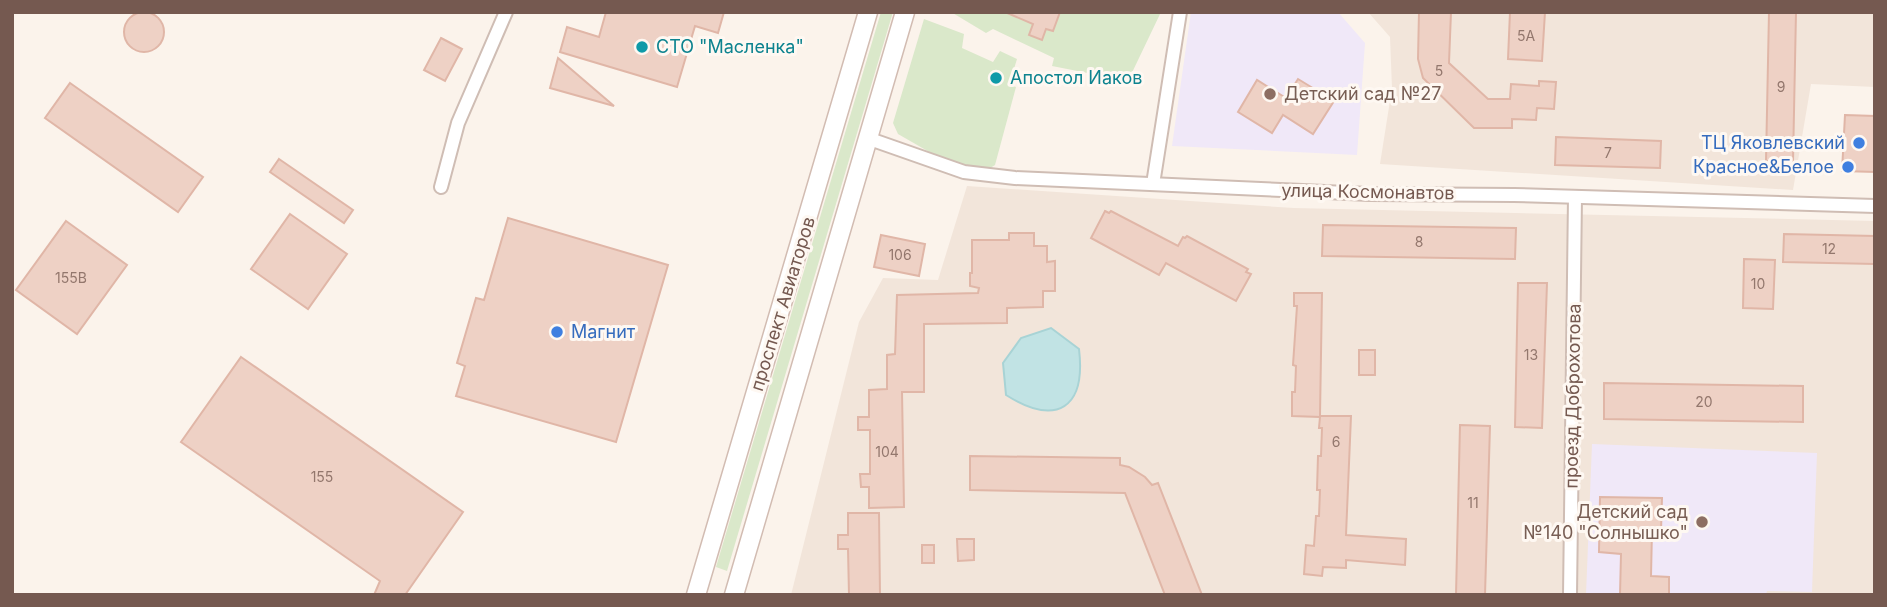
<svg xmlns="http://www.w3.org/2000/svg" width="1887" height="607" font-family="Inter,sans-serif">
  <rect width="100%" height="100%" fill="#fbf3eb"/>
  <!-- residential -->
  <g fill="#f2e5da">
    <polygon points="1368,12 1875,12 1875,87 1811,84 1793,190 1380,164 1392,88 1390,37"/>
    <polygon points="967,186 1294,208 1875,221 1875,595 791,595 859,322 883,278 938,280"/>
  </g>
  <!-- education -->
  <g fill="#f0e8f8">
    <polygon points="1191,12 1338,12 1365,43 1357,155 1172,146"/>
    <polygon points="1592,444 1817,453 1812,592 1767,591 1766,595 1586,595"/>
  </g>
  <!-- green -->
  <g fill="#dae8ca">
    <polygon points="881,12 893,12 727,571 716,567"/>
    <polygon points="951,12 1161,12 1128,81 1052,66 1054,58 993,29 986,33"/>
    <polygon points="924,19 964,34 962,48 993,62 1000,51 1017,59 1009,85 1016,87 995,165 987,170 981,171 945,161 898,134 893,123"/>
  </g>
  <!-- water -->
  <path fill="#c1e3e4" stroke="#a8d3d5" stroke-width="2" d="M1051,328l28,21c7,59 -22,78 -73,46l-3,-32 18,-25z"/>
  <!-- building -->
  <g fill="#eed1c5" stroke="#e0b6a7" stroke-width="2">
    <polygon points="606,12 724,12 718,33 695,26 677,87 560,52 567,27 599,37"/>
    <polygon points="1005,12 1060,12 1053,31 1046,29 1042,40 1029,35 1033,24"/>
    <polygon points="1419,12 1451,12 1449,63 1488,99 1510,99 1511,84 1539,86 1539,81 1556,82 1554,109 1537,108 1536,120 1512,119 1512,128 1474,128 1423,78 1418,59"/>
    <polygon points="1510,12 1545,12 1542,61 1508,59"/>
    <polygon points="1769,12 1796,12 1793,162 1766,161"/>
    <circle cx="144" cy="32" r="20"/>
    <polygon points="441,38 462,49 445,81 424,70"/>
    <polygon points="558,58 614,106 550,88"/>
    <polygon points="1298,79 1334,101 1313,134 1283,115 1272,133 1238,112 1257,80 1286,98"/>
    <polygon points="70,83 203,177 178,212 45,118"/>
    <polygon points="1845,115 1875,116 1875,172 1842,171"/>
    <polygon points="1556,137 1661,141 1660,168 1555,165"/>
    <polygon points="279,159 353,210 344,223 270,172"/>
    <polygon points="1105,211 1109,213 1111,211 1178,246 1183,237 1185,238 1187,236 1248,269 1246,272 1251,274 1236,301 1166,263 1159,275 1091,238"/>
    <polygon points="290,214 347,254 308,309 251,269"/>
    <polygon points="508,218 668,265 616,442 456,396 465,366 457,363 476,298 484,300"/>
    <polygon points="66,221 127,265 77,334 16,290"/>
    <polygon points="1323,225 1516,228 1515,259 1322,256"/>
    <polygon points="1009,233 1034,233 1034,246 1047,246 1047,262 1055,261 1055,291 1043,291 1043,307 1007,308 1007,323 924,324 924,392 902,392 904,507 869,508 869,487 861,487 860,474 870,474 870,430 858,430 858,417 869,417 869,390 887,389 887,355 895,354 897,295 978,293 979,288 970,286 970,273 972,273 972,240 1009,240"/>
    <polygon points="1784,234 1875,236 1875,264 1783,262"/>
    <polygon points="881,235 925,244 919,276 874,267"/>
    <polygon points="1744,259 1775,260 1773,309 1743,308"/>
    <polygon points="1518,283 1547,283 1542,428 1515,427"/>
    <polygon points="1294,293 1322,293 1320,416 1351,416 1346,535 1406,539 1405,565 1346,560 1346,568 1323,567 1322,576 1304,574 1306,545 1314,546 1316,516 1319,516 1320,490 1317,490 1318,456 1321,456 1322,428 1319,428 1320,417 1292,416 1292,392 1295,392 1296,366 1293,365 1297,306 1294,306"/>
    <rect x="1359" y="350" width="16" height="25"/>
    <polygon points="241,357 463,512 405,595 374,595 380,581 181,442"/>
    <polygon points="1604,383 1803,386 1803,422 1604,419"/>
    <polygon points="1460,425 1490,426 1485,595 1456,595"/>
    <polygon points="970,456 1120,458 1120,465 1129,467 1145,477 1152,485 1158,483 1202,595 1165,595 1125,493 970,490"/>
    <polygon points="1600,497 1662,498 1661,531 1652,530 1651,576 1669,577 1669,595 1620,595 1621,554 1599,552"/>
    <polygon points="848,513 879,513 880,595 849,595 848,549 838,549 838,535 848,535"/>
    <polygon points="957,539 974,539 974,560 958,561"/>
    <rect x="922" y="545" width="12" height="18"/>
  </g>
  <g fill="none" stroke-linecap="round" stroke-linejoin="round">
    <defs>
      <g id="minor">
        <polyline points="867,138 964,172 1015,178 1369,194 1514,195 1875,206"/>
        <polyline points="1153,184 1180,12"/>
        <polyline points="441,187 458,123 506,12"/>
        <polyline points="1570,595 1575,197"/>
      </g>
      <g id="secondary">
        <polyline points="696,595 868,12"/>
        <polyline points="734,595 905,12"/>
      </g>
    </defs>
    <!-- minor casing -->
    <use href="#minor" stroke="#cfbdb4" stroke-width="16"/>
    <!-- secondary casing -->
    <use href="#secondary" stroke="#d2bcb2" stroke-width="21"/>
    <!-- minor -->
    <use href="#minor" stroke="#fff" stroke-width="12"/>
    <!-- secondary -->
    <use href="#secondary" stroke="#fff" stroke-width="18"/>
  </g>
  <!-- markers -->
  <g fill="#0f9aa8" stroke="#fef8f2" stroke-width="2.5">
    <circle cx="642" cy="47" r="7"/>
    <circle cx="996" cy="78" r="7"/>
  </g>
  <g fill="#8d6e63" stroke="#fef8f2" stroke-width="2.5">
    <circle cx="1270" cy="94" r="7"/>
    <circle cx="1702" cy="522" r="7"/>
  </g>
  <g fill="#3f7fe0" stroke="#fef8f2" stroke-width="2.5">
    <circle cx="1859" cy="143" r="7"/>
    <circle cx="1848" cy="167" r="7"/>
    <circle cx="557" cy="332" r="7"/>
  </g>
  <g text-anchor="middle" stroke-width="6" stroke-linejoin="round" paint-order="stroke">
    <!-- number labels -->
    <g font-size="14" fill="#93776d">
      <text x="1526" y="41">5А</text>
      <text x="1439" y="76">5</text>
      <text x="1781" y="92">9</text>
      <text x="1608" y="158">7</text>
      <text x="1419" y="247">8</text>
      <text x="1829" y="254">12</text>
      <text x="900" y="260">106</text>
      <text x="71" y="283">155В</text>
      <text x="1758" y="289">10</text>
      <text x="1531" y="360">13</text>
      <text x="1704" y="407">20</text>
      <text x="1336" y="447">6</text>
      <text x="887" y="457">104</text>
      <text x="322" y="482">155</text>
      <text x="1473" y="508">11</text>
    </g>
    <!-- culture labels -->
    <g font-size="18" fill="#0d838f" stroke="#fef8f2" text-anchor="start">
      <text x="656" y="53">СТО "Масленка"</text>
      <text x="1010" y="84">Апостол Иаков</text>
    </g>
    <!-- education labels -->
    <g font-size="18" fill="#785e54" stroke="#fef8f2" text-anchor="start">
      <text x="1284" y="100">Детский сад №27</text>
      <text x="1688" y="518" text-anchor="end">Детский сад<tspan x="1688" dy="21">№140 "Солнышко"</tspan></text>
    </g>
    <!-- shop labels -->
    <g font-size="18" fill="#366cbe" stroke="#fef8f2" text-anchor="end">
      <text x="1845" y="149">ТЦ Яковлевский</text>
      <text x="1834" y="173">Красное&amp;Белое</text>
      <text x="571" y="338" text-anchor="start">Магнит</text>
    </g>
    <!-- street labels -->
    <g font-size="18" fill="#755950" stroke="#fef8f2">
      <text transform="translate(1368 192) rotate(1)" y="6">улица Космонавтов</text>
      <text transform="translate(783 304) rotate(-73)" y="6">проспект Авиаторов</text>
      <text transform="translate(1573 396) rotate(-89)" y="6">проезд Доброхотова</text>
    </g>
  </g>
  <!-- border -->
  <rect width="1887" height="607" fill="none" stroke="#755950" stroke-width="28"/>
</svg>
